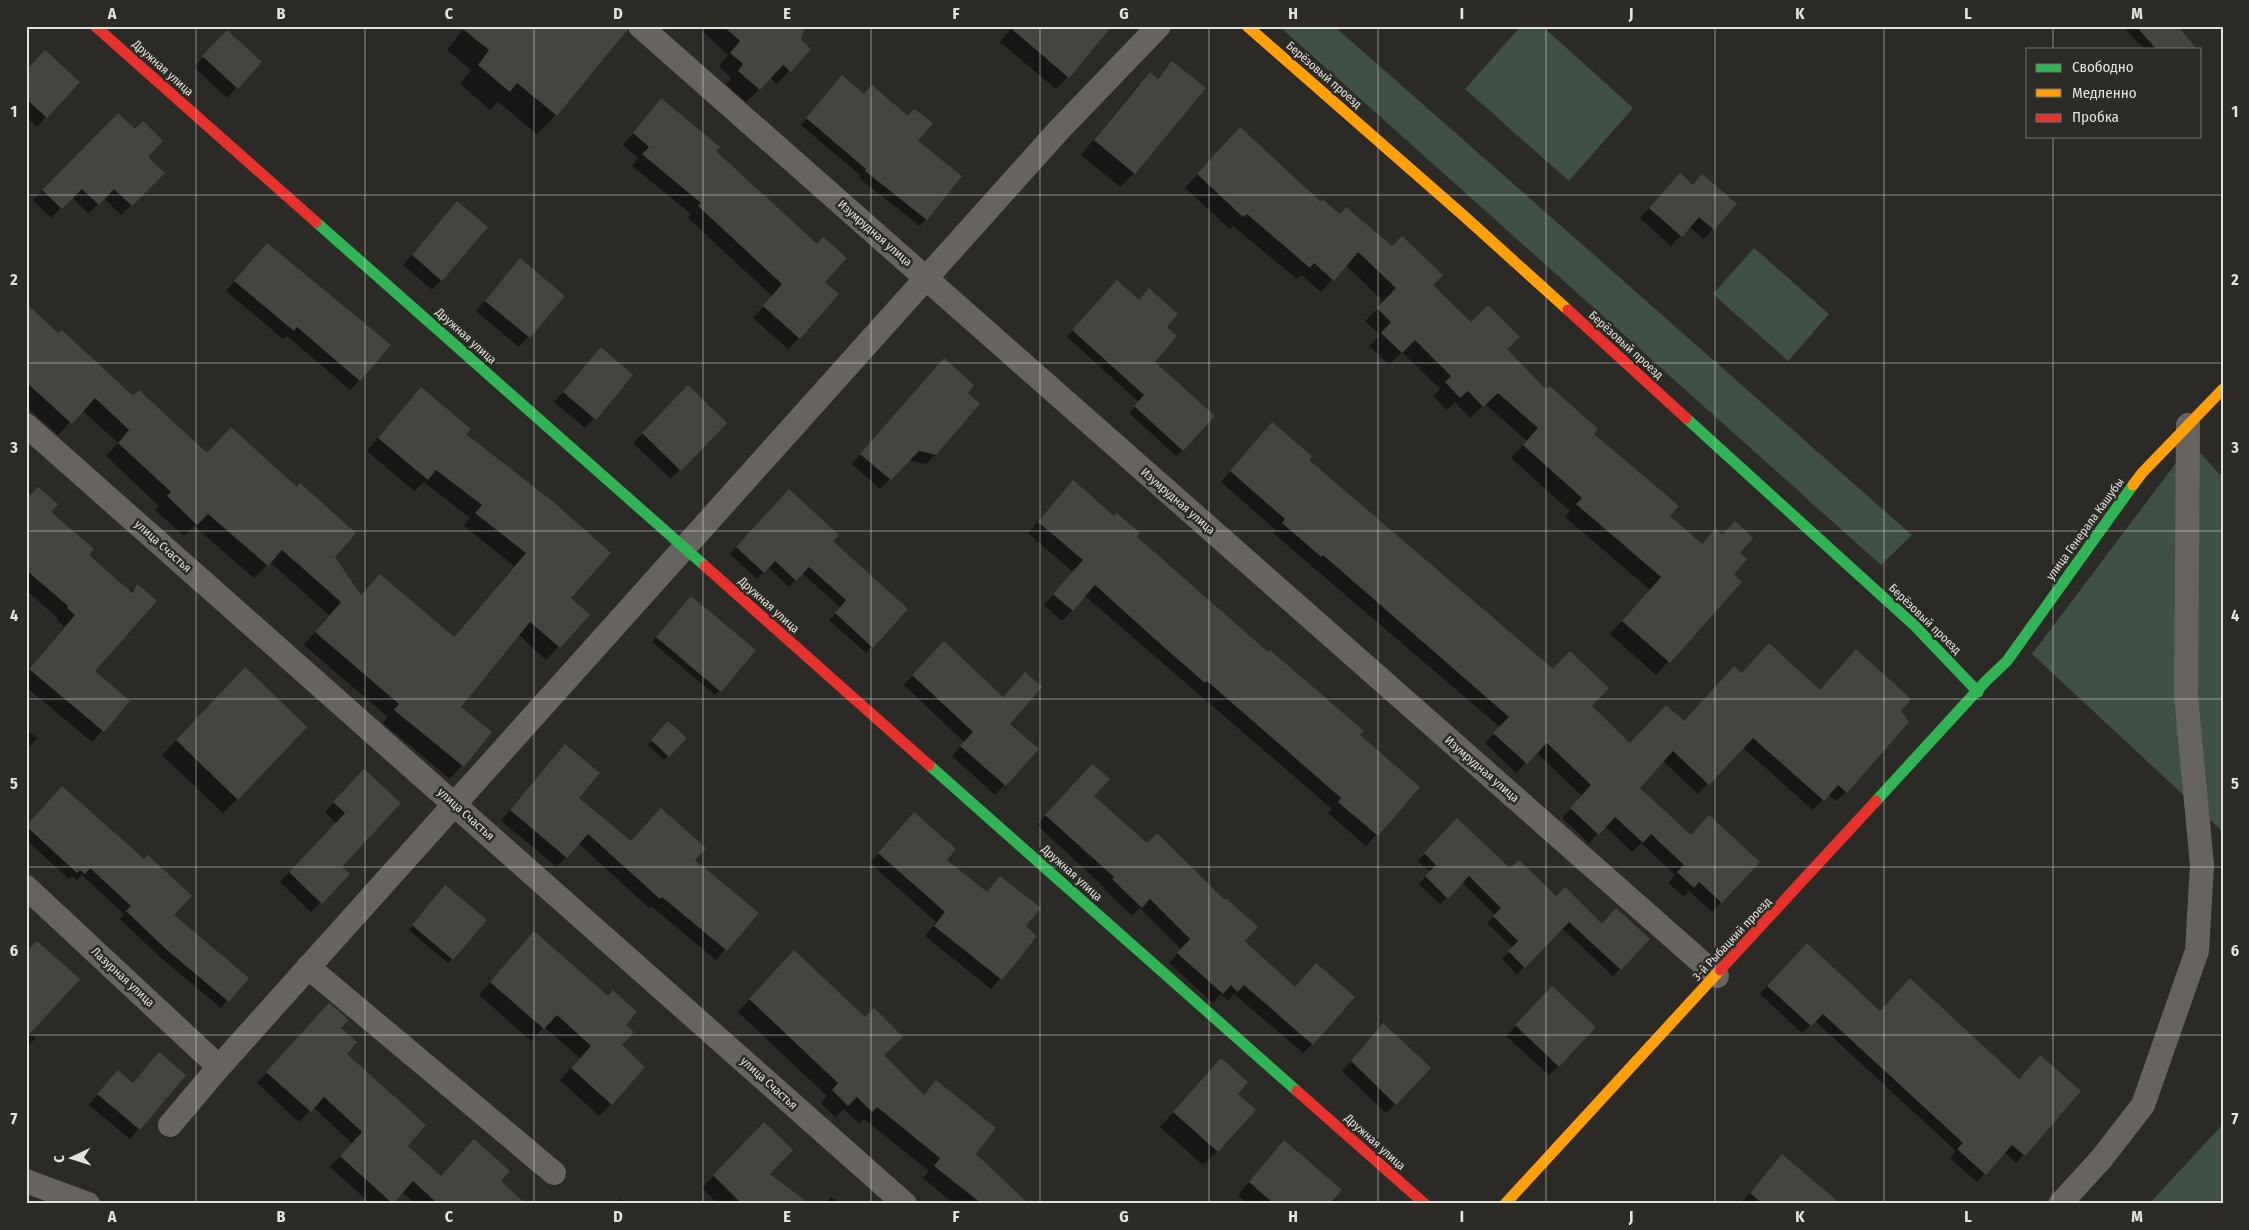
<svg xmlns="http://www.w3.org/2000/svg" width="2249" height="1230" font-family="'Fira Sans Condensed',sans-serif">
  <rect width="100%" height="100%" fill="#2b2a27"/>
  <!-- green -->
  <g fill="#3e5144">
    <polygon points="1279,26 1334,26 1912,535 1881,565"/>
    <polygon points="1521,26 1542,26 1633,108 1569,181 1465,89"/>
    <polygon points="1754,248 1829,314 1788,361 1713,294"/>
    <polygon points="2191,443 2223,478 2223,832 2032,654"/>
    <polygon points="2223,1124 2223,1204 2149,1204"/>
  </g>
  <!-- shadow -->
  <g fill="#0007">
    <polygon points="466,26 556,115 537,134 498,102 490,110 460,84 471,70 447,50"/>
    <polygon points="697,26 803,26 799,40 809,49 777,84 770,78 746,102 726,84 731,78 719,66 728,55"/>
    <polygon points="1013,26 1068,77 1056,89 1000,42"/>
    <polygon points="2123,26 2177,26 2196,49 2144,49"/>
    <polygon points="218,41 261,62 227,98 194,67"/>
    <polygon points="1173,63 1134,173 1120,187 1081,155 1136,88 1150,74 1156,79"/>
    <polygon points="26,71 78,82 37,127 26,117"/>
    <polygon points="836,84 863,95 917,142 960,176 920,226 859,178 861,176 801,125"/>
    <polygon points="661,100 715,151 823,283 799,338 788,349 753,318 772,296 688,218 691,214 632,166 638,158 623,145"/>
    <polygon points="118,114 147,157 163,173 121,215 104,198 88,214 72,197 51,218 33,200"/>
    <polygon points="1227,142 1320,203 1431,285 1471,324 1506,349 1592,434 1669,516 1701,544 1715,530 1738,553 1732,574 1740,582 1656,675 1610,634 1650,590 1565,517 1570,511 1511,458 1527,441 1485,404 1470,418 1455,402 1447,410 1433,396 1440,389 1402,352 1389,365 1369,346 1380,335 1365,321 1384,302 1346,265 1321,292 1301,275 1297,279 1233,226 1230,229 1185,188"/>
    <polygon points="1671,184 1693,186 1735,204 1704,239 1689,226 1671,246 1640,218"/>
    <polygon points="448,213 441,280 432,290 403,265"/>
    <polygon points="267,244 360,380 350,390 287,336 283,339 226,291"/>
    <polygon points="511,270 563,296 519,347 476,311"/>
    <polygon points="1111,288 1165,327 1153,362 1183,450 1176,456 1129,413 1139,402 1067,337"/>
    <polygon points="26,305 58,335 133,397 333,557 360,596 380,576 453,638 514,566 464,526 470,518 424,482 414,491 367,451 409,401 464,435 569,598 588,615 546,660 518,634 459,707 490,733 450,779 383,723 388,717 304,645 329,615 270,562 254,578 194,526 184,536 155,510 159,506 106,456 118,443 82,410 58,435 26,406"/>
    <polygon points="601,349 632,375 585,428 554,402"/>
    <polygon points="944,359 966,393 936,454 926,464 908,460 880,489 852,464"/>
    <polygon points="688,387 725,423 671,479 633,443"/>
    <polygon points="1263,434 1307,460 1590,706 1630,744 1684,723 1742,674 1899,711 1846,792 1836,801 1828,794 1813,810 1742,747 1698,794 1663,761 1638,788 1721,902 1712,912 1689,891 1684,897 1668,883 1675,875 1641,843 1632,852 1605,826 1589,843 1562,818 1582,796 1536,752 1516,773 1485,743 1500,727 1273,533 1276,530 1221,482"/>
    <polygon points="1073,482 1418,787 1366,846 1328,813 1332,809 1085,596 1062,621 1044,605 1073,572 1028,533"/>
    <polygon points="26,491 49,512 87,555 130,593 137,585 93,671 128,701 92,742 26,687 26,672 64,627 57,620 58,618 26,590"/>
    <polygon points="783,497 831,541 872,647 866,653 829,620 841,608 802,573 789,587 768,567 757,579 730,554"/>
    <polygon points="686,602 754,650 715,695 652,642"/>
    <polygon points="935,652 1037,749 995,795 952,756 964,742 904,685"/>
    <polygon points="230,683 237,799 223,813 162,755"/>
    <polygon points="668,723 685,738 664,760 648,745"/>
    <polygon points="26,729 37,738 26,751"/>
    <polygon points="565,745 577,799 630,843 693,860 757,913 716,960 651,906 649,908 578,843 557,867 501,821"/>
    <polygon points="1083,775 1093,796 1295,988 1316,965 1312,1044 1303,1053 1234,994 1228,1001 1221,994 1213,1003 1169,963 1181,949 1140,908 1132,916 1104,889 1105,888 1037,825"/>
    <polygon points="355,780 340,867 348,874 311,912 280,882 336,823 325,812"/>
    <polygon points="55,795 172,916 247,978 221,1008 160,957 120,919 124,914 82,875 77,880 72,876 69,879 26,840 26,827"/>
    <polygon points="1457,820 1510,870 1601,925 1620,969 1613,976 1562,928 1517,974 1502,959 1513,948 1487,923 1495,915 1462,882 1440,904 1419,884 1430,872 1418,861"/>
    <polygon points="905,823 945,860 986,893 1000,877 1024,927 1035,936 991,989 925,936 936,922 870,863"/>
    <polygon points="441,891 452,959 448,963 409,930"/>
    <polygon points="523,945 620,1045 611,1104 599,1116 560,1080 580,1058 544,1027 531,1041 479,995"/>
    <polygon points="26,952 30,1032 36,1038 26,1048"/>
    <polygon points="1799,953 1880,1012 2018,1080 2079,1091 2016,1163 2004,1152 1977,1182 1950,1158 1956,1151 1815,1021 1802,1033 1760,994"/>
    <polygon points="782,964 883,1055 923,1096 937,1082 974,1154 1028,1204 954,1204 923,1178 929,1171 864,1119 859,1124 844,1109 835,1117 821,1103 827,1096 738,1012"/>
    <polygon points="1543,997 1559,1066 1549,1075 1506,1036"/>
    <polygon points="319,1015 340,1028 345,1054 406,1146 440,1177 499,1181 516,1204 416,1204 402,1192 391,1204 371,1204 330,1167 352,1143 313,1107 299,1122 257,1083"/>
    <polygon points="1383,1025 1395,1104 1386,1113 1342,1071"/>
    <polygon points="159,1054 139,1129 130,1139 89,1105 109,1081 133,1084"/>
    <polygon points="1221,1060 1218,1151 1203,1165 1160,1127"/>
    <polygon points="764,1124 768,1174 794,1204 718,1204 702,1188"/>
    <polygon points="1284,1142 1334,1198 1340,1204 1248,1204 1238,1195"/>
    <polygon points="1782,1156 1820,1204 1743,1204 1741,1203"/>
    <polygon points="831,1197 839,1204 825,1204"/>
    <polygon points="619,1199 625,1204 614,1204"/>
  </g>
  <!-- building -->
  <g fill="#46443e">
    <polygon points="459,26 627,26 627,30 557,116 517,83 510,92 478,65 489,50"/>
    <polygon points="723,26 805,26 801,40 811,49 791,72 783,65 760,90 738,71 743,64 730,53 740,41"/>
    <polygon points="1008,26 1112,26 1069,78"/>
    <polygon points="2136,26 2178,26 2197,49 2156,49"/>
    <polygon points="227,30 262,62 238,89 202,56"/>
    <polygon points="45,50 80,82 47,118 26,99 26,70"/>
    <polygon points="1172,61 1206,88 1135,174 1094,140 1150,72 1158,79"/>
    <polygon points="842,75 864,94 872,85 908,116 914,109 933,123 918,141 962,176 927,220 865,171 866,169 806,118"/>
    <polygon points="661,98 720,147 716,151 817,244 823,237 847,258 825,282 839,294 800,339 763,306 782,284 698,206 701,203 642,154 649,147 633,133"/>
    <polygon points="118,113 135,129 143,121 163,141 148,157 165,173 132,206 114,189 99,205 82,189 62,209 42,190"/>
    <polygon points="1240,127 1321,202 1322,199 1340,214 1346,207 1392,246 1402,236 1443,275 1433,285 1471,322 1488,305 1520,337 1507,349 1546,389 1550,386 1598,429 1594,434 1679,506 1670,516 1702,544 1715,529 1722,535 1735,521 1753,538 1740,553 1747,559 1734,574 1742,582 1670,663 1622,621 1661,577 1576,504 1582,498 1523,445 1538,428 1498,393 1483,407 1468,391 1460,398 1445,382 1451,376 1415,340 1402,353 1381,333 1391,322 1377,308 1396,288 1358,252 1334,281 1314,263 1310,268 1247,214 1243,217 1197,174"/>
    <polygon points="1680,173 1693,185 1702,174 1737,204 1714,230 1699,217 1682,237 1649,208"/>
    <polygon points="457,201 488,227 442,281 412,255"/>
    <polygon points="267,243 391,345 360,381 297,327 294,331 234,281"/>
    <polygon points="520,258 565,296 530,338 485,301"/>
    <polygon points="1117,280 1139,300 1149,288 1178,314 1167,327 1177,336 1155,362 1215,416 1183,451 1134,406 1144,395 1072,330"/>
    <polygon points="26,303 58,333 62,330 133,396 139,390 207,453 231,427 297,487 300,483 356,533 335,557 361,595 380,574 454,637 526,553 475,513 482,505 436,470 428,480 378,438 421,387 471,429 466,434 557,505 611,553 571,598 590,615 560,648 530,622 461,707 492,732 464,767 394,710 399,704 315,632 341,602 282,550 268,566 208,514 197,525 167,496 171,492 118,443 129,430 95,398 72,424 26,382"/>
    <polygon points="601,347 633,375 596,420 563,392"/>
    <polygon points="944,358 974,385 968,393 980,404 936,455 919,451 891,480 860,454"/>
    <polygon points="688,385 727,423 681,471 642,433"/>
    <polygon points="1272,422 1312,456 1309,460 1553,669 1570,651 1609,688 1592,706 1630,743 1666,705 1684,721 1734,666 1742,673 1769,643 1820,690 1856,649 1911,699 1901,711 1909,722 1847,793 1838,785 1824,801 1753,738 1709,785 1673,751 1640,788 1691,835 1709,815 1760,862 1722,903 1699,882 1694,888 1677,872 1684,865 1651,834 1643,843 1615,817 1599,835 1570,808 1591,785 1547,743 1527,764 1493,733 1509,717 1323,555 1321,557 1303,541 1282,523 1285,519 1230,471"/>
    <polygon points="1073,480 1114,516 1117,513 1140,533 1137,537 1268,652 1270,650 1364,731 1360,735 1420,787 1378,836 1338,802 1341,798 1207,681 1205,683 1166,649 1095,585 1073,611 1053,594 1083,560 1038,522"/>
    <polygon points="38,487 58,504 51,512 94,549 89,555 132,593 137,584 157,601 95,671 130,701 104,732 29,669 75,615 67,608 68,606 26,570 26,491 31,495"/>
    <polygon points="789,489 839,535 833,541 908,609 873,648 835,613 846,600 809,567 796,581 775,561 764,573 736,547"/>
    <polygon points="691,596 756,650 721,692 656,637"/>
    <polygon points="944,641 1003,697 1025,672 1042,687 1010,724 1039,749 1006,786 960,746 973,732 912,675"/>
    <polygon points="245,667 307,727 238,800 176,740"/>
    <polygon points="668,721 687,738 669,757 651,740"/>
    <polygon points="565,744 600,773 579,798 631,841 661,808 706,848 695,860 759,913 727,951 662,897 660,899 588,834 567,858 510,810"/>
    <polygon points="1092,764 1110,779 1094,796 1147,843 1157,833 1225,900 1226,898 1258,927 1245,941 1295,987 1316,963 1355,997 1313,1045 1244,985 1238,992 1231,985 1223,994 1177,953 1190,939 1150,899 1142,908 1112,879 1114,877 1045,815"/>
    <polygon points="364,769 401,803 342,867 350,874 322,904 289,872 345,813 333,802"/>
    <polygon points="62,786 144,859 148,855 192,896 174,915 249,978 229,1002 167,950 126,911 131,906 90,868 85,874 80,870 77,873 26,826"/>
    <polygon points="914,812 956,849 947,860 987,892 1000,876 1041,908 1026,926 1037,936 1002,980 934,926 945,912 878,853"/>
    <polygon points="1457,818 1510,868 1519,860 1556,896 1565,887 1602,924 1616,908 1650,939 1621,970 1569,922 1525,968 1508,951 1518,941 1493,916 1501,908 1469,876 1448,899 1425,876 1436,865 1424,853"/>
    <polygon points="445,885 487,920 453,960 412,925"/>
    <polygon points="534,931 608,996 613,990 637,1012 626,1025 634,1032 622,1045 645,1067 612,1105 571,1068 591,1046 557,1015 544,1029 490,982"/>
    <polygon points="37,941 80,979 26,1038 26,952"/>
    <polygon points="1807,943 1880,1011 1910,978 2019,1079 2040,1055 2081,1091 2025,1156 2012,1145 1986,1175 1957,1149 1963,1143 1823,1014 1811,1026 1767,986"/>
    <polygon points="794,950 865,1017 874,1008 903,1037 884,1055 924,1095 936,1080 996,1128 976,1154 1029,1204 982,1204 934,1166 940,1158 877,1107 872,1112 857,1097 848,1106 832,1090 838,1083 749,999"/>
    <polygon points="1552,986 1596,1027 1559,1067 1515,1025"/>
    <polygon points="329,1003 349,1020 341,1028 357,1042 347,1054 426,1125 408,1146 441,1176 474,1139 510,1171 501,1181 526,1204 438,1204 413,1181 393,1204 340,1156 362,1132 324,1097 311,1112 266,1072"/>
    <polygon points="1383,1023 1431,1068 1396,1105 1351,1061"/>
    <polygon points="159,1052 186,1075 140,1130 97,1094 118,1070 133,1083"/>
    <polygon points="1221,1058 1248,1082 1238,1094 1256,1110 1218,1152 1173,1112"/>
    <polygon points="764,1122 793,1150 770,1174 810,1204 742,1204 713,1175"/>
    <polygon points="1284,1140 1342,1190 1330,1204 1274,1204 1249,1182"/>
    <polygon points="1782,1154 1841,1204 1763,1204 1750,1193"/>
  </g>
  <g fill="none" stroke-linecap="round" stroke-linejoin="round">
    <!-- street -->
    <g stroke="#676361" stroke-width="24">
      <polyline points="640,26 1717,976"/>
      <polyline points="26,425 905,1204"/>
      <polyline points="26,887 219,1067"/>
      <polyline points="308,967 554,1173"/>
      <polyline points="170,1125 219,1067 1058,131 1159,26"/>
      <polyline points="26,1181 88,1204"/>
      <polyline points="2060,1204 2102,1158 2143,1105 2197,951 2202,865 2186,696 2188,425"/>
    </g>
    <!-- fast -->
    <g stroke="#30b455" stroke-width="11">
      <polyline points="316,222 705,566"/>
      <polyline points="1686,418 1915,626 1978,692"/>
      <polyline points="929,765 1297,1091"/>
      <polyline points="1876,801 1986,681 2007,661 2133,485"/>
    </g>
    <!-- slow -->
    <g stroke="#ff9f0a" stroke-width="11">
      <polyline points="1247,26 1464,216 1568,310"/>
      <polyline points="2133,485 2142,473 2223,389"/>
      <polyline points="1505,1204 1720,970"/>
    </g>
    <!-- jam -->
    <g stroke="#e5322d" stroke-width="11">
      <polyline points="95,26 316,222"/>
      <polyline points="1568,310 1686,418"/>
      <polyline points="705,566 929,765"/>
      <polyline points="1720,970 1876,801"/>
      <polyline points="1297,1091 1425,1204"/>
    </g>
  </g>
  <!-- grid -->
  <path fill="none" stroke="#e4e2de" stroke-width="1" stroke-opacity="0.55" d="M196,26v1178M365,26v1178M534,26v1178M703,26v1178M871,26v1178M1040,26v1178M1209,26v1178M1378,26v1178M1546,26v1178M1715,26v1178M1884,26v1178M2053,26v23M2053,136v1068M26,195h2197M26,363h2197M26,531h2197M26,699h2197M26,867h2197M26,1035h2197"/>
  <g text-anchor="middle" stroke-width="5" stroke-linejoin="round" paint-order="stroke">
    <!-- street labels -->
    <g font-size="12" fill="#e4e2de" stroke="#2d2b25">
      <text transform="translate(163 68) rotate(42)" y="4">Дружная улица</text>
      <text transform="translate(1324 75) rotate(41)" y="4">Берёзовый проезд</text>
      <text transform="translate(875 233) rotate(41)" y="4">Изумрудная улица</text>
      <text transform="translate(466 336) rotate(42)" y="4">Дружная улица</text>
      <text transform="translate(1626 345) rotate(42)" y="4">Берёзовый проезд</text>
      <text transform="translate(1178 501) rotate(41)" y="4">Изумрудная улица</text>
      <text transform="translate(2085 529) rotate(-54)" y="4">улица Генерала Кашубы</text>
      <text transform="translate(163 546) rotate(42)" y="4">улица Счастья</text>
      <text transform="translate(769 605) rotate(42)" y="4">Дружная улица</text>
      <text transform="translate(1925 619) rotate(44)" y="4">Берёзовый проезд</text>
      <text transform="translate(1482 769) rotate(41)" y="4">Изумрудная улица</text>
      <text transform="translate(466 814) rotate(42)" y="4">улица Счастья</text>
      <text transform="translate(1072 873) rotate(42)" y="4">Дружная улица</text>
      <text transform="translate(1732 939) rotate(-47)" y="4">3-й Рыбацкий проезд</text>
      <text transform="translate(123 977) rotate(43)" y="4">Лазурная улица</text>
      <text transform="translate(769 1083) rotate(42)" y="4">улица Счастья</text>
      <text transform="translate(1375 1142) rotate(42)" y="4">Дружная улица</text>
    </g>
  </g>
  <!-- border -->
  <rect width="2249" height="1230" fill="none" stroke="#2d2b25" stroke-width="55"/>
  <!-- legend -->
  <rect x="2026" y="48" width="175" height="90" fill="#2d2b25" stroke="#76746f"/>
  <rect x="2036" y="64" width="25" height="8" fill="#30b455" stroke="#76746f"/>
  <text x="2072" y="72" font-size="15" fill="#e4e2de">Свободно</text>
  <rect x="2036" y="89" width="25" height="8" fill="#ff9f0a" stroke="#76746f"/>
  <text x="2072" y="98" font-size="15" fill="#e4e2de">Медленно</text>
  <rect x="2036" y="114" width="25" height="8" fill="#e5322d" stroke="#76746f"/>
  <text x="2072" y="122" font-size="15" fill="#e4e2de">Пробка</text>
  <!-- north arrow -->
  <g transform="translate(72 1158) rotate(266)" stroke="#2d2b25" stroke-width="4" paint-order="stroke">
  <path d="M0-4L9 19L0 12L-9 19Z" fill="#e4e2de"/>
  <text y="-8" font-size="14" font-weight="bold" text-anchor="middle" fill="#e4e2de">С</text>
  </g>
  <rect x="28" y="28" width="2194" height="1174" fill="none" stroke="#e4e2de" stroke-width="2"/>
  <g font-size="16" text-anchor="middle" font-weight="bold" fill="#e4e2de">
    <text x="112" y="19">A</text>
    <text x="281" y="19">B</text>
    <text x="449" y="19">C</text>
    <text x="618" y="19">D</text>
    <text x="787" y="19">E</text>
    <text x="956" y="19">F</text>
    <text x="1124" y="19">G</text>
    <text x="1293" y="19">H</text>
    <text x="1462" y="19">I</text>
    <text x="1631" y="19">J</text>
    <text x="1800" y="19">K</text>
    <text x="1968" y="19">L</text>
    <text x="2137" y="19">M</text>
    <text x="14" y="117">1</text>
    <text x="2235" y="117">1</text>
    <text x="14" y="285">2</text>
    <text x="2235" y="285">2</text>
    <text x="14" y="453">3</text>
    <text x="2235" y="453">3</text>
    <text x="14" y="621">4</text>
    <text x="2235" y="621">4</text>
    <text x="14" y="789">5</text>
    <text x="2235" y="789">5</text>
    <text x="14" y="956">6</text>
    <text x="2235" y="956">6</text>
    <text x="14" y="1124">7</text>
    <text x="2235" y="1124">7</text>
    <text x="112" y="1222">A</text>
    <text x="281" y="1222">B</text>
    <text x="449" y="1222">C</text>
    <text x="618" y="1222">D</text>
    <text x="787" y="1222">E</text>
    <text x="956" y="1222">F</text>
    <text x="1124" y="1222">G</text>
    <text x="1293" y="1222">H</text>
    <text x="1462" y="1222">I</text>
    <text x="1631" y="1222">J</text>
    <text x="1800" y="1222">K</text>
    <text x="1968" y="1222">L</text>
    <text x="2137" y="1222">M</text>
  </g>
</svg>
